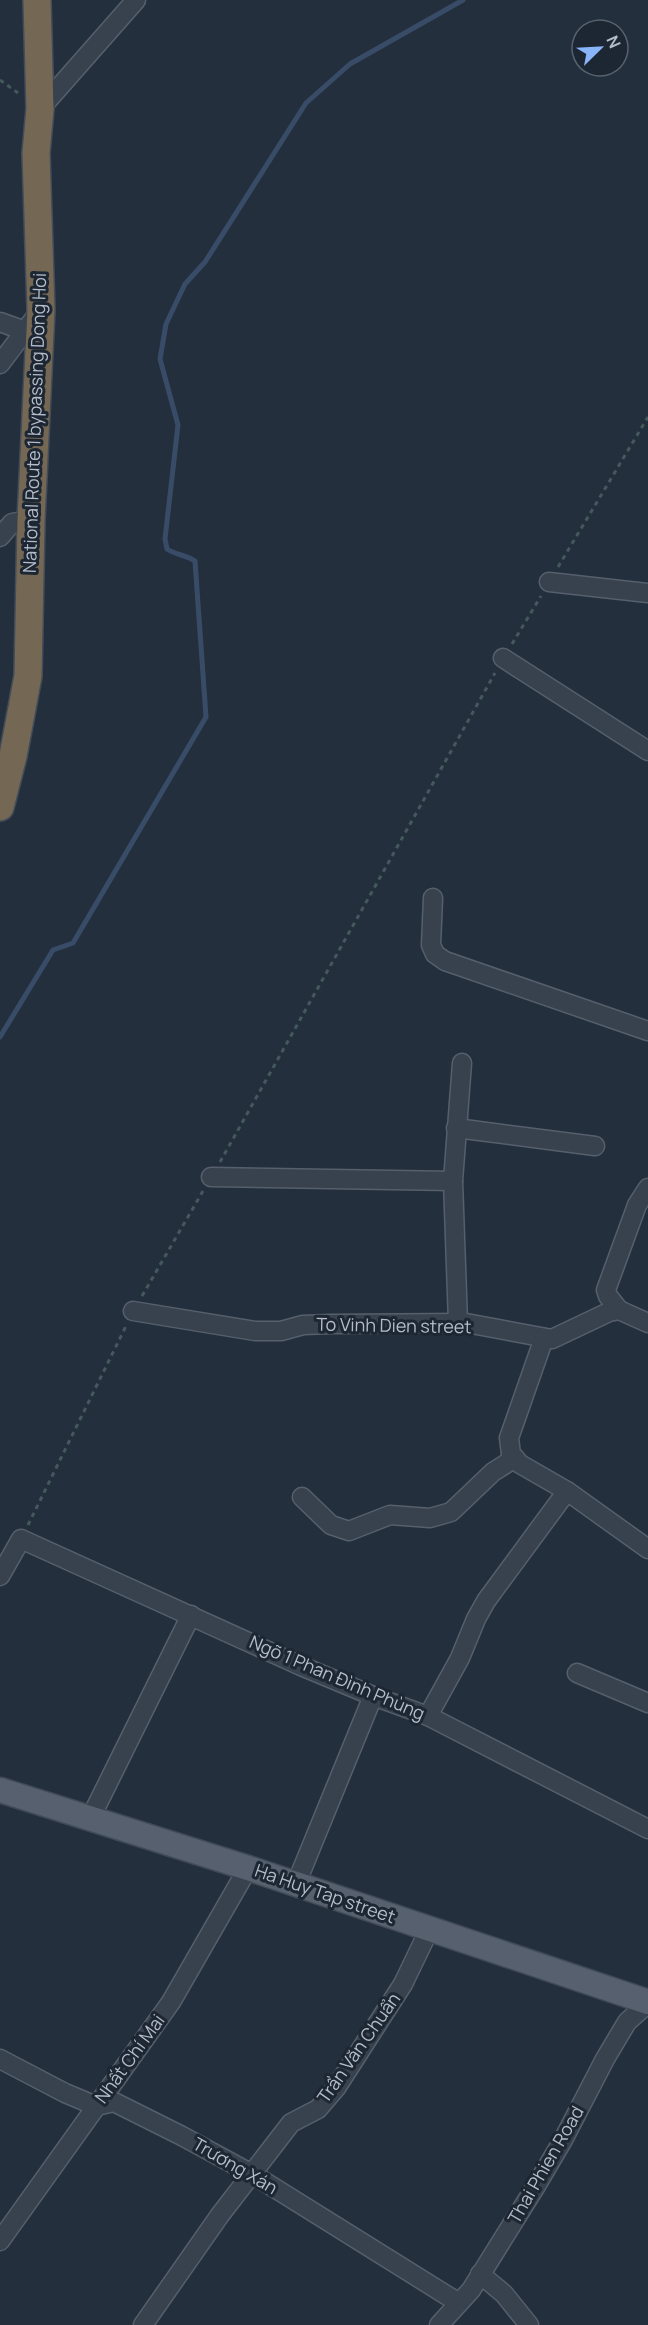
<svg xmlns="http://www.w3.org/2000/svg" width="648" height="2325" font-family="Manrope,sans-serif">
  <rect width="100%" height="100%" fill="#242f3e"/>
  <g fill="none" stroke-linecap="round" stroke-linejoin="round">
    <!-- stream -->
    <path stroke="#394c67" stroke-width="5" d="M0,1037l53,-87 20,-7 133,-226 -11,-156c-9,-6 -19,-6 -28,-12l-2,-10 13,-114 -18,-66 6,-35 19,-40 20,-22 101,-159 44,-39 113,-64"/>
    <defs>
      <g id="minor">
        <polyline points="40,109 136,0"/>
        <polyline points="0,322 25,331"/>
        <polyline points="0,364 40,311"/>
        <polyline points="0,537 12,523 31,520"/>
        <polyline points="549,582 648,593"/>
        <polyline points="503,658 648,751"/>
        <polyline points="433,898 431,945 435,954 445,961 648,1031"/>
        <polyline points="456,1128 595,1146"/>
        <polyline points="211,1177 453,1181"/>
        <polyline points="619,1310 608,1296 606,1290 637,1205 648,1188"/>
        <polyline points="133,1311 255,1331 281,1331 303,1325 331,1324 466,1323 552,1339 609,1312 619,1310 648,1323"/>
        <polyline points="458,1323 453,1181 462,1063"/>
        <polyline points="544,1338 509,1438 511,1454 520,1464 567,1491 648,1549"/>
        <polyline points="302,1497 331,1525 349,1531 390,1515 430,1518 451,1512 493,1472 515,1458"/>
        <polyline points="0,1576 21,1539 301,1666 373,1696 428,1716 648,1829"/>
        <polyline points="577,1673 648,1703"/>
        <polyline points="428,1716 460,1658 476,1619 486,1601 567,1491"/>
        <polyline points="90,1819 191,1615"/>
        <polyline points="296,1884 373,1696"/>
        <polyline points="0,2059 65,2093 96,2106 114,2102 182,2136 252,2174 459,2303"/>
        <polyline points="0,2241 171,2002 248,1868"/>
        <polyline points="480,2274 504,2294 529,2325"/>
        <polyline points="143,2325 220,2215 291,2123 318,2109 336,2088 403,1984 429,1930"/>
        <polyline points="439,2325 471,2290 536,2186 563,2140 605,2059 627,2022 648,2003"/>
      </g>
      <polyline id="major" points="0,1790 248,1868 648,2002"/>
      <polyline id="highway" points="0,807 13,756 28,676 31,520 41,310 36,153 40,109 37,0"/>
    </defs>
    <!-- minor casing -->
    <use href="#minor" stroke="#565f6c" stroke-width="21"/>
    <!-- major casing -->
    <use href="#major" stroke="#414a57" stroke-width="27"/>
    <!-- highway casing -->
    <use href="#highway" stroke="#434c59" stroke-width="30"/>
    <!-- path -->
    <g stroke="#44595c" stroke-width="3" stroke-dasharray="4.5 4.5" stroke-linecap="butt">
      <polyline points="0,80 18,93"/>
      <polyline points="558,567 648,417"/>
      <polyline points="512,644 541,596"/>
      <polyline points="220,1162 495,673"/>
      <polyline points="142,1296 203,1191"/>
      <polyline points="28,1525 126,1326"/>
    </g>
    <!-- minor -->
    <use href="#minor" stroke="#38414e" stroke-width="18"/>
    <!-- major -->
    <use href="#major" stroke="#56606e" stroke-width="24"/>
    <!-- highway -->
    <use href="#highway" stroke="#746855" stroke-width="27"/>
  </g>
  <g text-anchor="middle" stroke-width="6" stroke-linejoin="round" paint-order="stroke">
    <!-- street labels -->
    <g font-size="18" fill="#b4bcc9" stroke="#1d2633">
      <text transform="translate(35 423) rotate(-88)" y="6">National Route 1 bypassing Dong Hoi</text>
      <text transform="translate(394 1326) rotate(1)" y="6">To Vinh Dien street</text>
      <text transform="translate(337 1678) rotate(23)" y="6">Ngõ 1 Phan Đình Phùng</text>
      <text transform="translate(325 1894) rotate(19)" y="6">Ha Huy Tap street</text>
      <text transform="translate(359 2048) rotate(-55)" y="6">Trần Văn Chuẩn</text>
      <text transform="translate(130 2059) rotate(-54)" y="6">Nhất Chí Mai</text>
      <text transform="translate(546 2165) rotate(-60)" y="6">Thai Phien Road</text>
      <text transform="translate(235 2166) rotate(30)" y="6">Trương Xán</text>
    </g>
  </g>
  <!-- north arrow -->
  <g transform="translate(600 48) rotate(66)"><circle r="28" fill="#1d2633" stroke="#59626f" stroke-width="1.5"/>
  <path d="M0-4.5L10 22L0 15L-10 22Z" fill="#8ab4f8"/>
  <text y="-9" font-size="16" font-weight="bold" text-anchor="middle" fill="#b4bcc9">N</text>
  </g>
</svg>
